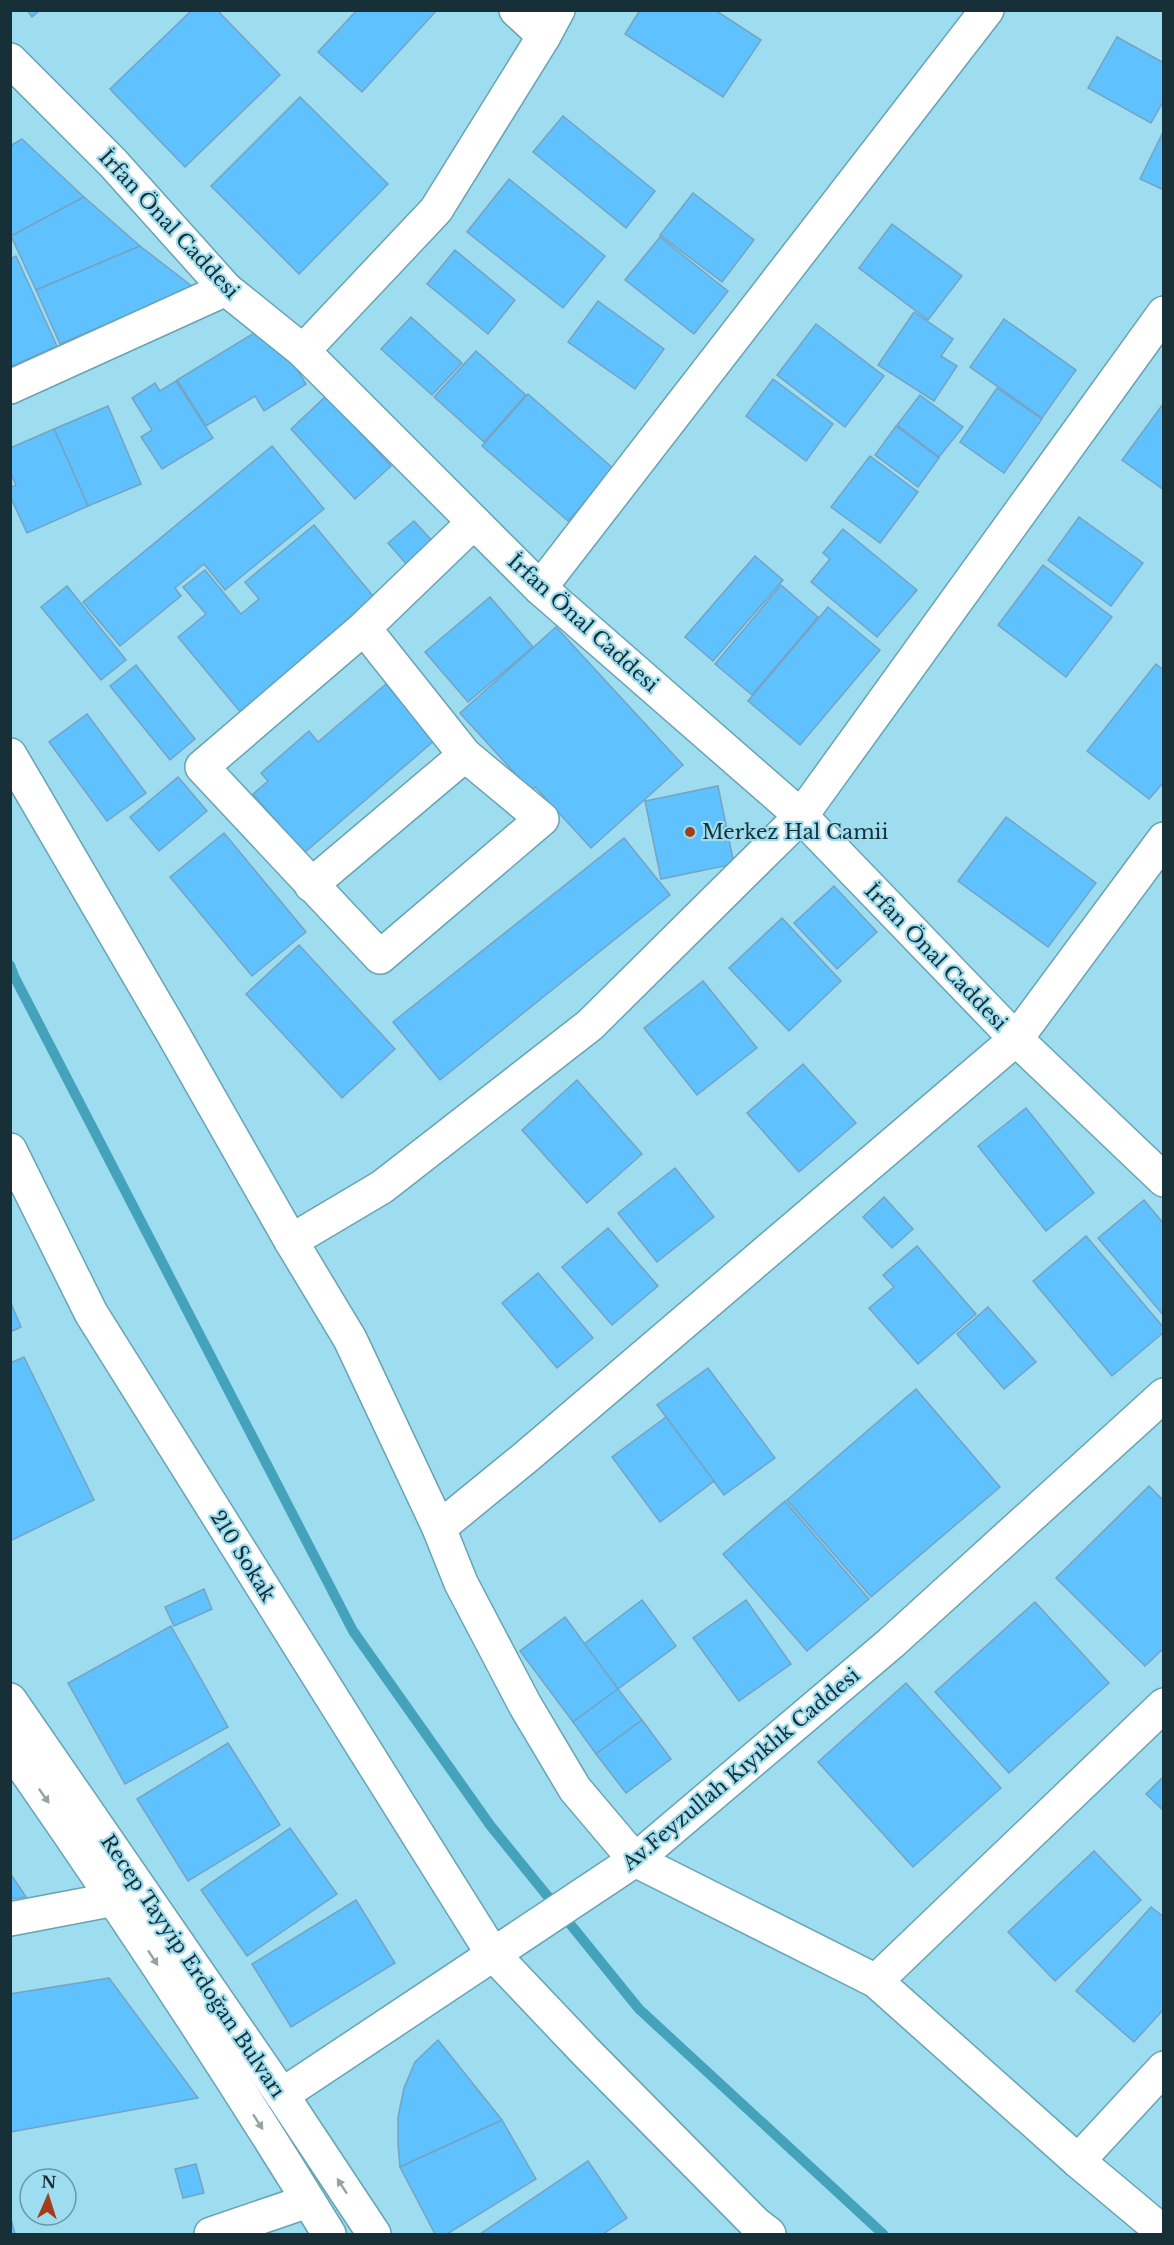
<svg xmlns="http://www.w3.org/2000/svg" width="1174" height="2245" font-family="'Libre Baskerville',serif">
  <rect width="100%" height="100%" fill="#9eddef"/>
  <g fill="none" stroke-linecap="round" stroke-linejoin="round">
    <!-- stream -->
    <polyline stroke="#44a2bb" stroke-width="10" points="10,965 14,976 353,1631 490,1825 639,2009 883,2234"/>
  </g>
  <!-- building -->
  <g fill="#5fc1fd" stroke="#75a3c3" stroke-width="1.5">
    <polygon points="27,10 40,10 32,17"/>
    <polygon points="192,10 217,10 280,75 185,167 110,89"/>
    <polygon points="357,10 437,10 362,92 318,52"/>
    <polygon points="640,10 715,10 761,40 723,97 625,34"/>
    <polygon points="1117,37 1164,63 1164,100 1151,123 1088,88"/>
    <polygon points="300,97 388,184 299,274 211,186"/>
    <polygon points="563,116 655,191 626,228 533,152"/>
    <polygon points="1164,130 1164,190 1140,179"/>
    <polygon points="22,139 84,197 11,236 10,146"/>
    <polygon points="509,179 605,256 563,308 467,232"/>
    <polygon points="693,193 754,240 722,282 660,235"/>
    <polygon points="84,197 140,246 36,290 11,236"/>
    <polygon points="892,224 962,276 928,320 859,268"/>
    <polygon points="660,237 728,291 694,334 625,280"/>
    <polygon points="140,246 193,287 60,344 36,290"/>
    <polygon points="455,250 515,300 488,334 427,284"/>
    <polygon points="16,256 57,346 10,367 10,259"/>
    <polygon points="598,301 664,349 635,389 568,342"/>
    <polygon points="914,312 953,339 941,356 957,366 934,401 878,365"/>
    <polygon points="411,317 462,363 432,395 381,349"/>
    <polygon points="1004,319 1076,370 1042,418 970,367"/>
    <polygon points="269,324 306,384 264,411 255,396 206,426 177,380"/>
    <polygon points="816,324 884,376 845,427 777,375"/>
    <polygon points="476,351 526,395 484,442 434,397"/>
    <polygon points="773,379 833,424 806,461 746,416"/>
    <polygon points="176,381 213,438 162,469 141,437 152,430 132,398 155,383 160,391"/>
    <polygon points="997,388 1042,419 1004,473 960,442"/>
    <polygon points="528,394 614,469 568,521 482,446"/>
    <polygon points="920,395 963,427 939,457 897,425"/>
    <polygon points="326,396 391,466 355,499 291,429"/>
    <polygon points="1163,404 1164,404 1164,490 1122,460"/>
    <polygon points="108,406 141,484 88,506 54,429"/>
    <polygon points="896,426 939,458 918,487 875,455"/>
    <polygon points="54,429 88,506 27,533 10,496 10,488 16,485 10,472 10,448"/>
    <polygon points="272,446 324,509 225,590 204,564 175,588 181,596 120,646 83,602"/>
    <polygon points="870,456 918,492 880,543 831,507"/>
    <polygon points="1079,517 1143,563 1111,606 1048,560"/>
    <polygon points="414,521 435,544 409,567 388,543"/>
    <polygon points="314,525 378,602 242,714 178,637 206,614 183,587 205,570 241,614 259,599 245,582"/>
    <polygon points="843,529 917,590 877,637 811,582 830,559 823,553"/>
    <polygon points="755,556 783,580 713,661 685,637"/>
    <polygon points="1043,565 1112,617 1066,677 998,625"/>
    <polygon points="781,585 818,617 752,695 715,664"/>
    <polygon points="67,586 126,660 101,680 41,607"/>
    <polygon points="490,597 533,647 468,702 425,652"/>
    <polygon points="828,607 880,650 800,745 748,701"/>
    <polygon points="556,627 683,765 591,848 535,787 531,791 460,713"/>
    <polygon points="1156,664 1164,670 1164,782 1149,799 1087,751"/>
    <polygon points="136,665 195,739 170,760 110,686"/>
    <polygon points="386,684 435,740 304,853 253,794 268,781 261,773 309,731 318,742"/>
    <polygon points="87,714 146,793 107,821 49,742"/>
    <polygon points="178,777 207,811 159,851 130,817"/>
    <polygon points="718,786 734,864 661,879 645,801"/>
    <polygon points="1006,817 1096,883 1048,947 958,881"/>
    <polygon points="224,833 306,932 252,976 170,877"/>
    <polygon points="624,838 670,895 440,1080 393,1022"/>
    <polygon points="834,886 877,932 837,969 794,923"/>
    <polygon points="782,918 841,981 789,1031 729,968"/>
    <polygon points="299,945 395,1049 342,1098 246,994"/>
    <polygon points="703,981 757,1048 697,1095 644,1028"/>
    <polygon points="803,1064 856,1123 799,1172 747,1113"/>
    <polygon points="577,1080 642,1154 587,1203 522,1130"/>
    <polygon points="1026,1108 1094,1193 1046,1231 978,1146"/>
    <polygon points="675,1168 714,1217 657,1262 618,1213"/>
    <polygon points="884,1197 913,1229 892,1248 863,1217"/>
    <polygon points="1144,1200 1164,1224 1164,1316 1098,1238"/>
    <polygon points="608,1228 658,1286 612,1325 562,1267"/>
    <polygon points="1086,1236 1164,1328 1164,1332 1112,1376 1033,1281"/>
    <polygon points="917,1246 976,1314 918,1364 869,1308 894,1287 883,1275"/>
    <polygon points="538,1273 593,1338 557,1368 502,1303"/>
    <polygon points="10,1301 21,1327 10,1332"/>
    <polygon points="988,1307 1036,1362 1004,1389 957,1334"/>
    <polygon points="24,1357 94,1500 10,1541 10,1363"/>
    <polygon points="708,1368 775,1458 724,1495 657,1405"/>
    <polygon points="916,1389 1000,1487 871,1597 787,1500"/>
    <polygon points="666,1417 714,1481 660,1522 612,1457"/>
    <polygon points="1149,1486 1164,1501 1164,1648 1145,1666 1056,1578"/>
    <polygon points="785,1501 869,1599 807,1651 723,1554"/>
    <polygon points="204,1589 212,1609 174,1626 165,1607"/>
    <polygon points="642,1600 676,1646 618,1689 584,1644"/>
    <polygon points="746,1600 791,1664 739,1701 693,1638"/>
    <polygon points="1035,1602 1109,1683 1009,1773 935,1692"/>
    <polygon points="565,1617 618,1689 573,1722 520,1651"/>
    <polygon points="171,1626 228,1727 125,1784 68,1683"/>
    <polygon points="906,1683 1001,1788 913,1867 818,1762"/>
    <polygon points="618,1689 642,1720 596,1754 573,1722"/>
    <polygon points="642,1720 671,1759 626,1793 596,1754"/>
    <polygon points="228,1743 280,1825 188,1881 137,1799"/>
    <polygon points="1164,1776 1164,1811 1146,1794"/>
    <polygon points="290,1828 337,1894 247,1956 201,1890"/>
    <polygon points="1094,1851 1141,1900 1055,1981 1008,1932"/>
    <polygon points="10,1873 26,1897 10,1899"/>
    <polygon points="356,1900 395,1963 291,2027 252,1964"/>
    <polygon points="1151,1907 1164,1917 1164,2009 1134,2042 1076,1991"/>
    <polygon points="109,1978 198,2098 10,2132 10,1994"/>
    <polygon points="438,2040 502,2120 400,2167 398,2144 398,2117 404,2088 415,2062"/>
    <polygon points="502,2120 536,2179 447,2234 435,2234 400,2167"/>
    <polygon points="588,2161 627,2218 603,2234 480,2234"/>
    <polygon points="196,2164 204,2193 183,2198 175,2169"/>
    <polygon points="10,2215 15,2234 10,2234"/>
  </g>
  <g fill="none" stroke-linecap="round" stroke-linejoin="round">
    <defs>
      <g id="minor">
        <polyline points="516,10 544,36"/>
        <polyline points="10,60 113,163 226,289 303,351 540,588 801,816 1016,1039 1164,1180"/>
        <polyline points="1164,313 801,816 590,1025 382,1187 291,1241 350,1339 439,1528 461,1583 525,1705 575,1789 635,1860 876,1981 1078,2161 1164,2233"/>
        <polyline points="303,351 436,210 544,36 558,10"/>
        <polyline points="10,387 226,289"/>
        <polyline points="540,588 987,10"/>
        <polyline points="364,628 465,755 542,819 380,957 202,767 364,628 474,522"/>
        <polyline points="10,755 172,1032 291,1241"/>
        <polyline points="311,885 465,755"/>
        <polyline points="10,1150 91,1313 492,1953 585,2051 755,2223 769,2234"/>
        <polyline points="439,1528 526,1457 1016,1039 1164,839"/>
        <polyline points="10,1700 282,2095 374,2234"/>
        <path d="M10,1748c111,159 218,321 319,486"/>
        <polyline points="10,1919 115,1899"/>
        <polyline points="876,1981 1164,1705"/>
        <polyline points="282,2095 635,1860 891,1643 1164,1395"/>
        <polyline points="1078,2161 1164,2068"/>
        <polyline points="211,2234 308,2201"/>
      </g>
    </defs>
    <!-- minor casing -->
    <use href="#minor" stroke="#67a3b5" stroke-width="36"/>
    <!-- minor -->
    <use href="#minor" stroke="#fff" stroke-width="33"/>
  </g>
  <!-- one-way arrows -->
  <defs><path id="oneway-solid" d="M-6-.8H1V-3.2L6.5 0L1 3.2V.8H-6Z" transform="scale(1.5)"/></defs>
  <g fill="#97a2a5">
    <use href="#oneway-solid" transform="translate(44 1796) rotate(55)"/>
    <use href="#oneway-solid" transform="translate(153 1958) rotate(57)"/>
    <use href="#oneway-solid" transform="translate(258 2122) rotate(57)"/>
    <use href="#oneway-solid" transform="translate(342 2186) rotate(-123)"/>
  </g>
  <!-- markers -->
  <circle fill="#a43e1a" stroke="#9eddef" stroke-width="2" cx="690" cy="832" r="6"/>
  <g text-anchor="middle" stroke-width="4.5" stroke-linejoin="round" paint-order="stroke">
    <!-- street labels -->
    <g font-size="20" fill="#173037" stroke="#9eddef">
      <text transform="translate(169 224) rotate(47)" y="7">İrfan Önal Caddesi</text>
      <text transform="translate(583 623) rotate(42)" y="7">İrfan Önal Caddesi</text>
      <text transform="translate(936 957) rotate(46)" y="7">İrfan Önal Caddesi</text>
      <text transform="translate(243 1556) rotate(58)" y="7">210 Sokak</text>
      <text transform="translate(741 1769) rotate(-40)" y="7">Av.Feyzullah Kıyıklık Caddesi</text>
      <text transform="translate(193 1966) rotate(56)" y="7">Recep Tayyip Erdoğan Bulvarı</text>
    </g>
    <!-- poi labels -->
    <g font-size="20" fill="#173037" stroke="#9eddef" text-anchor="start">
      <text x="702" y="839">Merkez Hal Camii</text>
    </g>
  </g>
  <!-- border -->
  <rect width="1174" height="2245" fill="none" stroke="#173037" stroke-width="24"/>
  <!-- north arrow -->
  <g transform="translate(48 2197) rotate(3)"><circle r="28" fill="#9eddef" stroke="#6898a5" stroke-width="1.5"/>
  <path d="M0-4.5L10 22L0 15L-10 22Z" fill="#a43e1a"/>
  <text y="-9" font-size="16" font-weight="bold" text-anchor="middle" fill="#173037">N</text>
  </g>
</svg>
